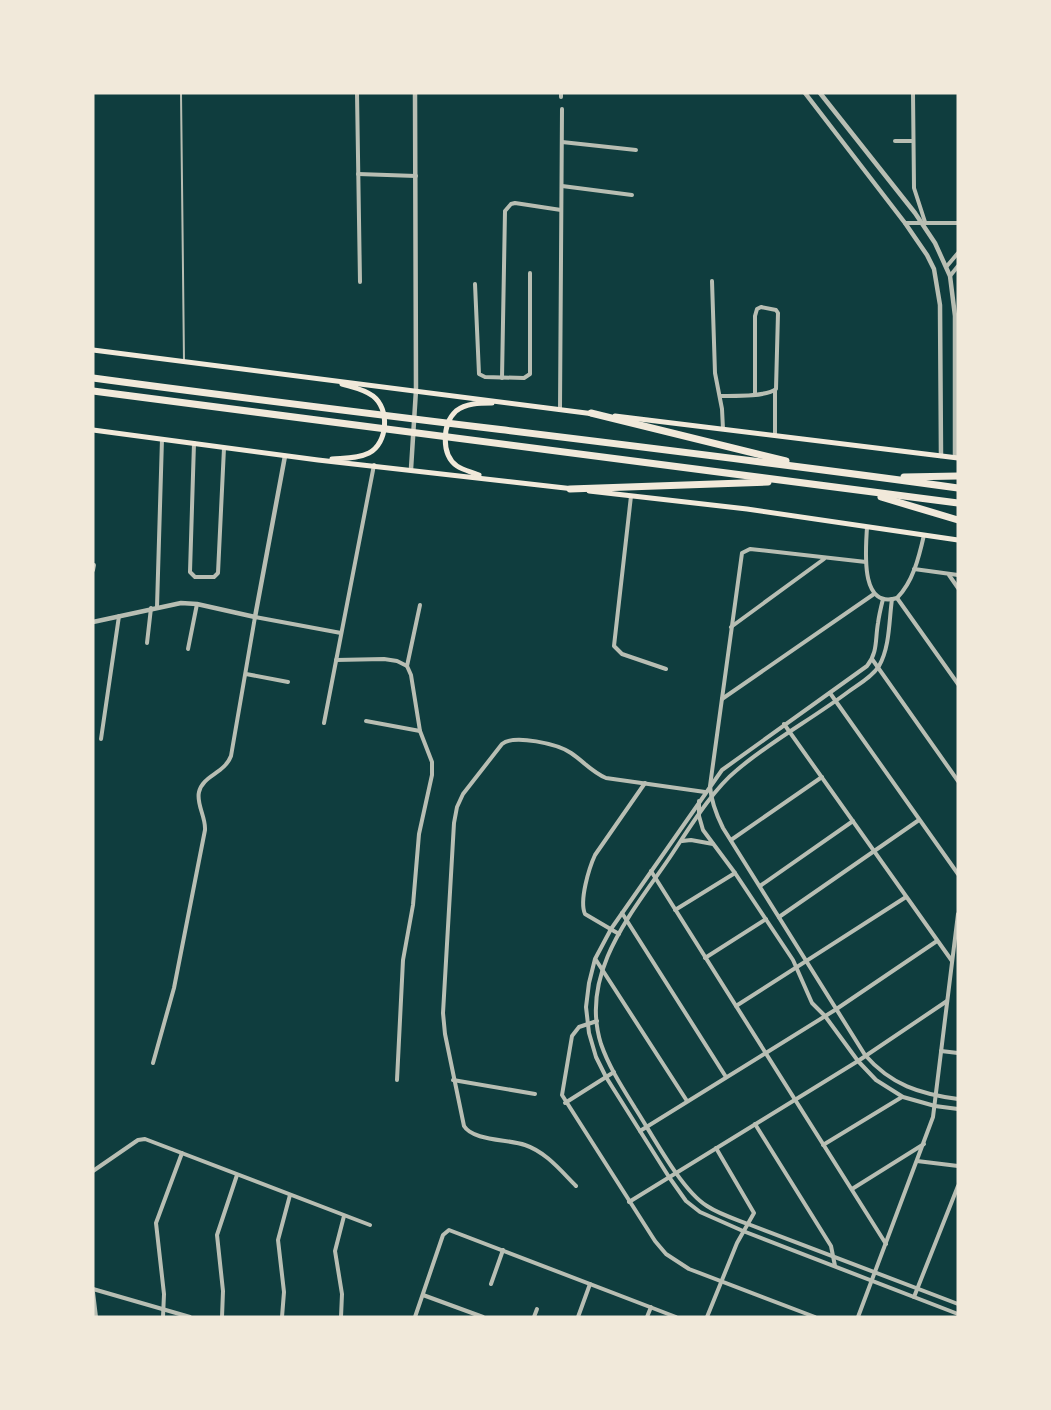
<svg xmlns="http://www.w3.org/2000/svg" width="1051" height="1410" font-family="'Fira Sans Condensed',sans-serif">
  <rect width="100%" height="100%" fill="#0f3d3e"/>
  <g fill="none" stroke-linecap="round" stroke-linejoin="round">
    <!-- service -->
    <polyline stroke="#b8beb3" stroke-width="2" points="181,93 184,361"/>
    <!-- minor -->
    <g stroke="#b8beb3" stroke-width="4">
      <polyline points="357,93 360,282"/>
      <polyline points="913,93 914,188 925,222"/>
      <polyline points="561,97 561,93"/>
      <polyline points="895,141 913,141"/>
      <polyline points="562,142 636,150"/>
      <polyline points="358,174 416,176"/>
      <polyline points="562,186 632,195"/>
      <polyline points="905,223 958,223"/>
      <polyline points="947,266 958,253"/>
      <polyline points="950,276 958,266"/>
      <polyline points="712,281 715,373 722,409 723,429"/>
      <polyline points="475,284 479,374 485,377 524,378 530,374 530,273"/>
      <polyline points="502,378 505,211 511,204 515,203 561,210"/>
      <polyline points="775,391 775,435"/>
      <path d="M720,396c14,0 46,1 56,-7l2,-76 -2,-3 -15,-3 -4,2 -2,7v78"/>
      <polyline points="560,409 562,109"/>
      <polyline points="194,443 190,572 195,577 214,577 218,573 224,448"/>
      <polyline points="631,496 614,646 622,654 666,669"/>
      <path d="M867,527c-1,21 -8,83 30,71 16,-16 22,-41 27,-63"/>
      <path d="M866,562l-116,-13 -8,4 -32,233c1,15 6,28 13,42l142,227c26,30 55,39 93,44"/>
      <polyline points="914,569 958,575"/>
      <polyline points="93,570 94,565"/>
      <polyline points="949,575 958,588"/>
      <polyline points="897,598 958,684"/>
      <path d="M883,599c-2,8 -4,16 -5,24 -3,17 0,29 -11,43l-145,104 -111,159 -16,30 -6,24 -3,24 3,26 7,24 10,20 63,100 17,24 14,11 43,19 215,83"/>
      <path d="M892,599c-3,21 -2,48 -13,67 -7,11 -20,18 -31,26 -36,27 -77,49 -111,78 -26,21 -50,62 -69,90 -37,54 -89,114 -67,184 8,23 21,43 34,64 17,26 46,82 72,98 12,8 28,13 41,18l210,80"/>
      <polyline points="157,607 162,439"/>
      <polyline points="731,627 824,559"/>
      <polyline points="147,643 151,608"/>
      <polyline points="188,649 197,604"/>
      <polyline points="872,659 958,781"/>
      <polyline points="336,660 384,659 397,661 407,666 411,675 420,731 432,762 432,775 419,834 413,905 403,960 397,1080"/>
      <polyline points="407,666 420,605"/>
      <polyline points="246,674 288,682"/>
      <polyline points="830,693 958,874"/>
      <polyline points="722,699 874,594"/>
      <polyline points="366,721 420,731"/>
      <polyline points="324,723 374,465"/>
      <polyline points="784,724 952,961"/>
      <polyline points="101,739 119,616"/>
      <polyline points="699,801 699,816 703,830 735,873 793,960 812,1003 825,1016 858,1061 876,1080 903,1097 935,1106 958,1109"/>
      <polyline points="731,840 822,777"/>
      <polyline points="682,841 691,840 713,844"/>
      <polyline points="651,871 886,1244"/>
      <polyline points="760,886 853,821"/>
      <polyline points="675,910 735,873"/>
      <polyline points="622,913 726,1077"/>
      <polyline points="779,917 919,820"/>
      <path d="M619,934l-34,-20c-6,-13 4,-46 10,-59l50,-72"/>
      <polyline points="705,958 766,919"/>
      <polyline points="596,960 687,1101"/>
      <polyline points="736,1006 906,897"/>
      <polyline points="597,1021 579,1027 572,1036 562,1095 655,1241 666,1254 689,1269 815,1317"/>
      <polyline points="941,1051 958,1053"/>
      <path d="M153,1063l21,-75 31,-158c1,-13 -9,-26 -6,-38 4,-17 25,-18 32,-36l24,-139 86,16"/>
      <polyline points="453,1080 535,1094"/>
      <polyline points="565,1103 614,1072"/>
      <polyline points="755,1124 831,1246 835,1266"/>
      <polyline points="640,1131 835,1010 937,941"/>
      <polyline points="823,1145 902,1097"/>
      <polyline points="917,1161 958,1166"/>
      <polyline points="93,1171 138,1140 145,1139 370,1225"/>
      <path d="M576,1186c-15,-15 -30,-34 -51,-41 -17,-6 -52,-4 -61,-19l-19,-92 -2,-21 11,-190 3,-16 6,-13 39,-50c12,-10 56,0 69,9 12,8 21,19 35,25l99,14"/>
      <polyline points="852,1189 924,1144"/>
      <polyline points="629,1202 858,1061 947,1001"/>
      <polyline points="491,1284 503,1250"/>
      <polyline points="93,1289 190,1317"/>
      <polyline points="93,1292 96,1317"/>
      <polyline points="423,1295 483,1317"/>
      <polyline points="914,1297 958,1186"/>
      <polyline points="163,1317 164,1294 156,1223 182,1153"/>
      <polyline points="222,1317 223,1291 217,1235 237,1175"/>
      <polyline points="282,1317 284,1292 278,1240 290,1195"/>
      <polyline points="341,1317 342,1294 335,1251 344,1216"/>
      <polyline points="415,1317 443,1235 449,1230 676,1317"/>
      <polyline points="534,1317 537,1309"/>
      <polyline points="578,1317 590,1284"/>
      <polyline points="647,1317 651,1307"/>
      <polyline points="707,1317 737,1243 754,1213 716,1148"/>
      <polyline points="858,1317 933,1117 958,914"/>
    </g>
    <!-- tertiary -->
    <g stroke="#b8beb3" stroke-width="4.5">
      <polyline points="805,93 905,223 927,255 934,269 940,305 941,456"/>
      <polyline points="820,93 915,213 935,243 950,276 955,316 955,457"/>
      <polyline points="411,469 416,390 415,93"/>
      <polyline points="93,622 181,603 197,604 255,617 285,456"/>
    </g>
    <!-- secondary -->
    <g stroke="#f1e9da" stroke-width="5">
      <polyline points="93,350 594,414"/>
      <polyline points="615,416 958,458"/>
      <polyline points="93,430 318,460 574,489"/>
      <path d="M332,459c12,-1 25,0 37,-6 19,-10 21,-44 4,-57 -9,-7 -21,-9 -31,-12"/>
      <path d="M479,475c-7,-3 -16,-5 -22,-9 -16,-11 -15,-42 -1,-55 10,-8 24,-8 36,-8"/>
      <polyline points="589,491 747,509 958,540"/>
    </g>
    <!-- motorway -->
    <g stroke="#f1e9da" stroke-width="7">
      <path d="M93,378c288,39 577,70 865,110"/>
      <polyline points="93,391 958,503"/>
      <polyline points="591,413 786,461"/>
      <polyline points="904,477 958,476"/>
      <polyline points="570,489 768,482"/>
      <polyline points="881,497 958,520"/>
    </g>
  </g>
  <!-- border -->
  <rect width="1051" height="1410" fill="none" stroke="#f1e9da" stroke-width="189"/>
</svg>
